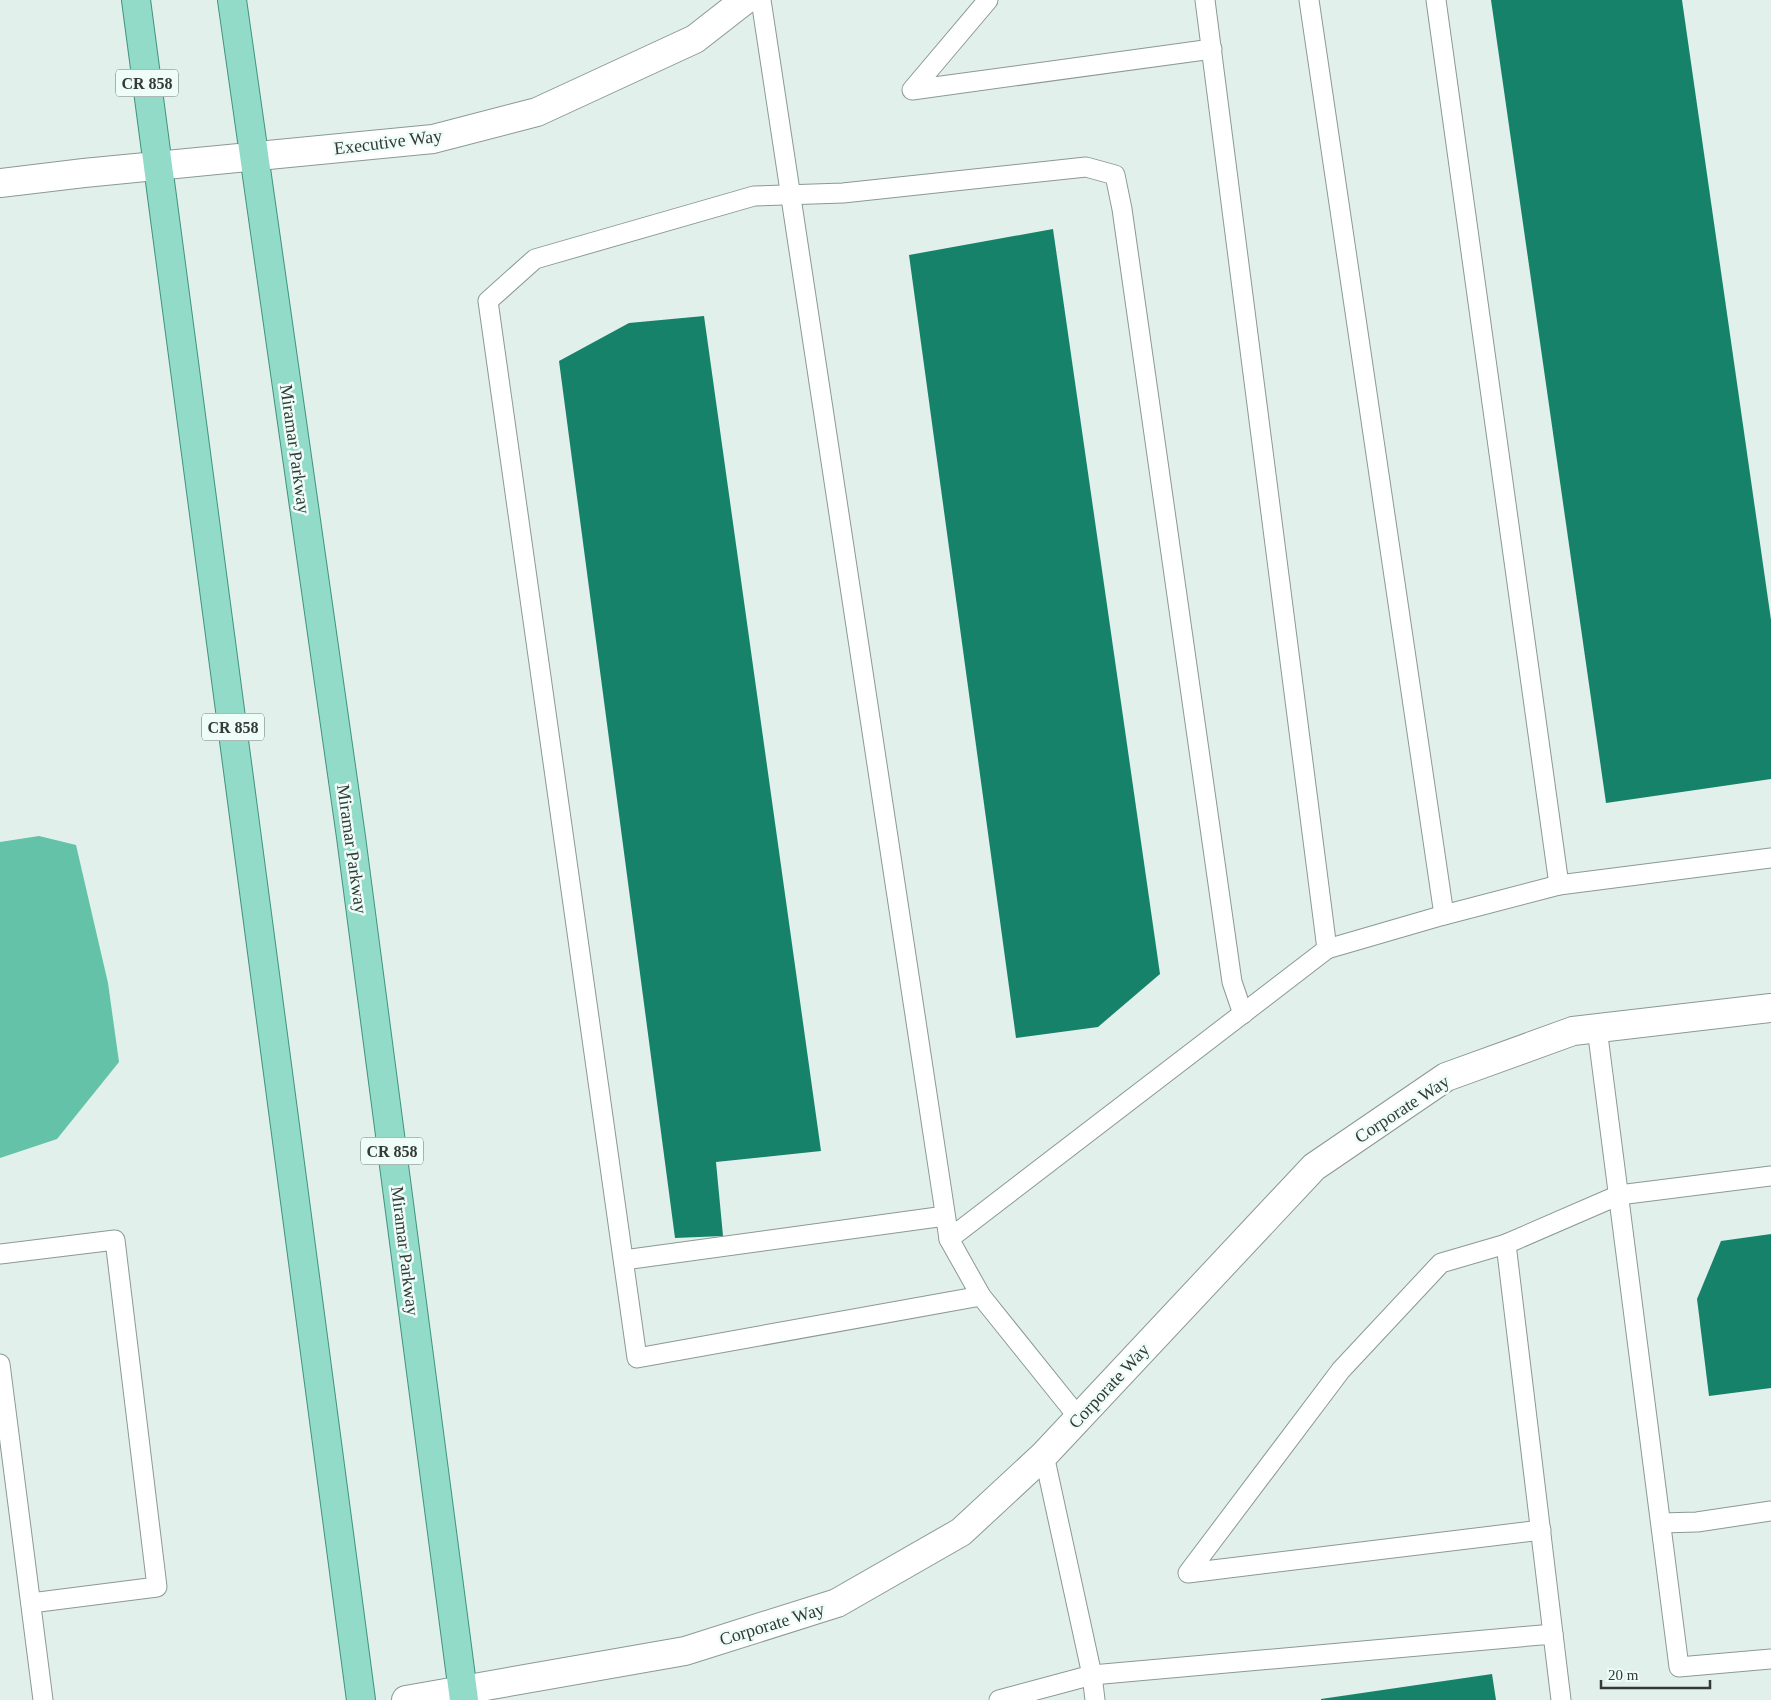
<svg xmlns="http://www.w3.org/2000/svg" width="1771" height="1700" font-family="Georgia,serif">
  <rect width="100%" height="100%" fill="#e1f0ea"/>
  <!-- water -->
  <polygon fill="#63c2a7" points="39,836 76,845 108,983 119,1062 57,1139 0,1158 0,842"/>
  <!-- building -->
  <g fill="#16826a">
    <polygon points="1491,0 1682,0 1771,620 1771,779 1606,803"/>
    <polygon points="1053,229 1160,974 1098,1027 1016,1038 909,255"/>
    <polygon points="704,316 821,1151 716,1162 723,1236 675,1238 559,361 629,323"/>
    <polygon points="1771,1234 1771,1388 1709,1396 1697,1299 1721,1241"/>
    <polygon points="1492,1674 1496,1700 1321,1700 1321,1699"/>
  </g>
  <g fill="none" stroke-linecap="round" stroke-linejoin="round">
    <defs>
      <g id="service">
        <polyline points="761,0 949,1239"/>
        <polyline points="988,0 912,90 1212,49"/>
        <polyline points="1205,0 1327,949 1444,915 1559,885 1771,858"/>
        <polyline points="1309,0 1444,915"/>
        <polyline points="1436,0 1559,885"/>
        <polyline points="1597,1028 1679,1667 1771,1659"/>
        <polyline points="1506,1244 1553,1634"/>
        <polyline points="0,1254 115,1240 157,1587 31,1603"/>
        <polyline points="624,1260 945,1216"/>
        <polyline points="981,1296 637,1358 488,301 535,259 754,196 843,193 1086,167 1115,175 1122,209 1232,982 1243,1014"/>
        <polyline points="0,1364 43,1700"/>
        <polyline points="1079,1418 981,1296 949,1239 1327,949"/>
        <polyline points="1661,1523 1697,1522 1771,1511"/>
        <polyline points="1541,1530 1188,1573 1341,1370 1441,1263 1506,1244 1619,1195 1771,1176"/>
        <polyline points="999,1700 1092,1675 1044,1455"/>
        <polyline points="1095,1700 1092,1675 1553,1634 1561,1700"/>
      </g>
      <g id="minor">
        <polyline points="0,183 84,173 433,139 537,112 695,39 745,0"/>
        <polyline points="406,1700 685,1651 837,1603 961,1532 1044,1455 1314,1167 1446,1077 1573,1031 1771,1008"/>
      </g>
      <g id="primary">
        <polyline points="136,0 361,1700"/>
        <polyline points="232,0 351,837 464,1700"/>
      </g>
    </defs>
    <!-- service casing -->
    <use href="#service" stroke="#8b9994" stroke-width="21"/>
    <!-- minor casing -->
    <use href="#minor" stroke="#8b9994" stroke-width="30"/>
    <!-- primary casing -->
    <use href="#primary" stroke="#40937d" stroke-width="30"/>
    <!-- service -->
    <use href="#service" stroke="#fff" stroke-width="19"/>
    <!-- minor -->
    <use href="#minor" stroke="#fff" stroke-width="28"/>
    <!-- primary -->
    <use href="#primary" stroke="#91dbc8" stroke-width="28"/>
  </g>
  <g text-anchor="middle" stroke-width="5" stroke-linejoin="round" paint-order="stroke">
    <!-- shield labels -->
    <g fill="#eefdf8" stroke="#6c7471" stroke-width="1">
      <rect x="116" y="69.5" width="62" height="27" rx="4"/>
      <rect x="202" y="713.5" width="62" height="27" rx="4"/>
      <rect x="361" y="1137.5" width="62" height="27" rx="4"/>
    </g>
    <g font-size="16" font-weight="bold" fill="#343a37">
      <text x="147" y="89">CR 858</text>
      <text x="233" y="733">CR 858</text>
      <text x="392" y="1157">CR 858</text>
    </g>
    <!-- street labels -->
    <g font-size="18" fill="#343a37" stroke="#eefdf8">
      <text transform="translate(388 142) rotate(-7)" y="6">Executive Way</text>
      <text transform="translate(295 449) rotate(82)" y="6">Miramar Parkway</text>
      <text transform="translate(352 849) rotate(82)" y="6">Miramar Parkway</text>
      <text transform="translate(1402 1109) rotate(-33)" y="6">Corporate Way</text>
      <text transform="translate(405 1251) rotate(83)" y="6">Miramar Parkway</text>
      <text transform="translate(1109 1386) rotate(-47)" y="6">Corporate Way</text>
      <text transform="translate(772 1624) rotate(-17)" y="6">Corporate Way</text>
    </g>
  </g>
  <!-- scale -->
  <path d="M1601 1680v8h109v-8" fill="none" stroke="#343a37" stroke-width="2.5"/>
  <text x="1608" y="1680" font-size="15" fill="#343a37" stroke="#eefdf8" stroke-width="4" paint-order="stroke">20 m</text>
</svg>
